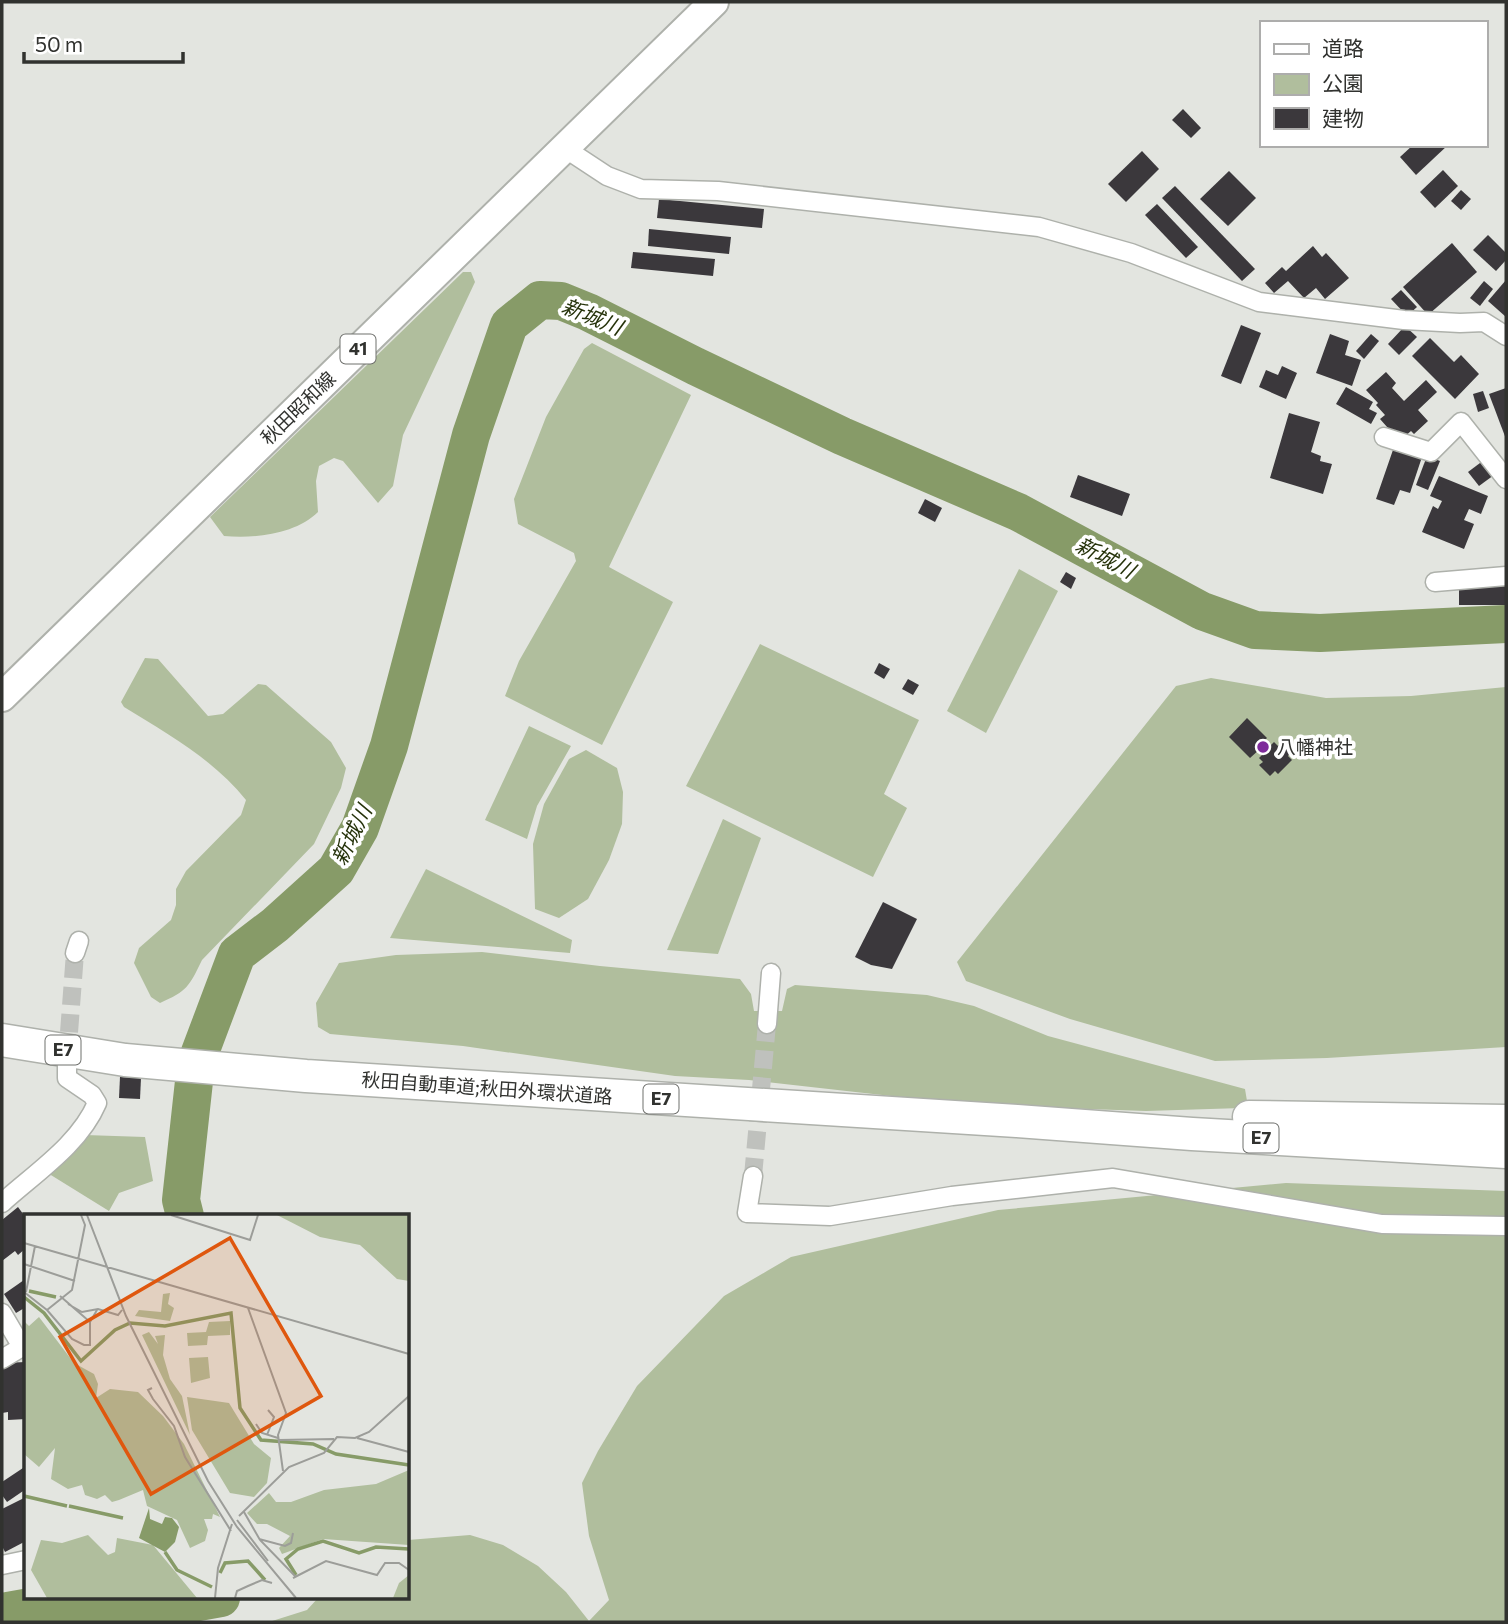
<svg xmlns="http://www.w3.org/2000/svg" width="1508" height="1624" font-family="Commissioner,'Noto Sans JP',sans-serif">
  <rect width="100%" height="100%" fill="#e3e5e0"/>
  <!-- green -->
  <g fill="#b0be9d">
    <path d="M463,272h8l4,10 -72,153 -10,51 -15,17 -35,-42 -9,-3 -15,8 -3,15 2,31c-22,22 -64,27 -94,24l-14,-19z"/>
    <polygon points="592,343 691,395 609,567 673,602 602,745 505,696 519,661 576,561 574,553 518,524 514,499 546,417 584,349"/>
    <polygon points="1019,569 1058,591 986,733 947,711"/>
    <polygon points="760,644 919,720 884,794 907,808 873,877 686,786"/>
    <path d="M145,658l13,1 50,57 15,-2 35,-30 8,1 65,57 15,26 -5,20 -27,56 -112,116c-13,27 -15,31 -42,43l-9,-6 -17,-34 5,-15 32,-28 5,-15v-16l10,-18 55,-56 5,-15c-33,-41 -78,-66 -122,-93l-3,-5z"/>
    <polygon points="1211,678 1326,698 1411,696 1506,687 1506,1047 1327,1058 1215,1061 1070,1019 966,981 957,962 1176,686"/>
    <polygon points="529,726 571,746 537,806 527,839 485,820"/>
    <polygon points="586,750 617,768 623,792 622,824 609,860 588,899 559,918 535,909 533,844 544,804 569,759"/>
    <polygon points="723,819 761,838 718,954 667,950"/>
    <polygon points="426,869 572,940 570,953 390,938"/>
    <polygon points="482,952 600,966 740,979 751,994 754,1011 782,1011 787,989 795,985 927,995 974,1006 1048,1036 1245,1089 1247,1101 1242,1108 1146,1111 971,1105 749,1080 675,1076 463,1046 330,1034 318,1027 316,1003 339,963 396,955"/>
    <polygon points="85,1135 145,1137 153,1181 119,1193 109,1211 46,1172"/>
    <polygon points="1286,1183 1506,1191 1506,1622 269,1622 307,1610 318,1598 408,1598 408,1540 470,1535 503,1545 538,1566 566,1592 589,1621 609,1600 589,1536 582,1483 598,1451 637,1386 724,1296 791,1257 998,1210"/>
  </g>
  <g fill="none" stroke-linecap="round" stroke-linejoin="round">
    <!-- river -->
    <g stroke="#879b68" stroke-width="38">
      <polyline points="185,1216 181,1200 196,1063 237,954 275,925 336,870 360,828 389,746 471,435 509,325 540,300 561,301 588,312 695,366 842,436 1018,512 1202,611 1255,630 1320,633 1506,624"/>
      <polyline points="2,1612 47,1604 149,1611 221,1598"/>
    </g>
  </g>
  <!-- building -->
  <g fill="#3b383c">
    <polygon points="1183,109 1201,128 1191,138 1172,120"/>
    <polygon points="1413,145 1448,145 1416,175 1400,157"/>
    <polygon points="1142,151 1159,169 1126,202 1108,184"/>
    <polygon points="1443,170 1458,186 1435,208 1420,192"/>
    <polygon points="1229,171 1256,198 1228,226 1200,199"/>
    <polygon points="1175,186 1255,269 1242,281 1162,198"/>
    <polygon points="1461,190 1471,199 1461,210 1451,201"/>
    <polygon points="659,199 764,209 762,228 657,218"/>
    <polygon points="1157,204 1198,247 1186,258 1145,215"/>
    <polygon points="649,229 731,237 729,254 648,246"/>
    <polygon points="1488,235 1506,253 1506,260 1496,271 1473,250"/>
    <polygon points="1452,243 1477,272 1428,315 1403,287"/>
    <polygon points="1313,246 1322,257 1326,253 1349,278 1325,299 1316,288 1304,298 1288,281 1274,293 1265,283 1282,267 1286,271"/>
    <polygon points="633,252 715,259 713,276 631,268"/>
    <polygon points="1506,280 1506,317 1488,301"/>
    <polygon points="1484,281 1493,289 1480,306 1470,298"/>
    <polygon points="1401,290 1417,307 1407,316 1391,299"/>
    <polygon points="1241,325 1261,333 1241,384 1221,376"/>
    <polygon points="1405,326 1417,337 1399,355 1388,344"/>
    <polygon points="1330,334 1349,341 1345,355 1361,360 1352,386 1316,373"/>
    <polygon points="1371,334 1379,341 1364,359 1356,351"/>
    <polygon points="1430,338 1454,362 1461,355 1479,374 1455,399 1412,356"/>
    <polygon points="1282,366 1297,373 1286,399 1259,387 1266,370 1278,375"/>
    <polygon points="1386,372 1396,383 1392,388 1404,401 1426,380 1437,392 1418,410 1428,421 1414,434 1411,431 1403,438 1395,436 1380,419 1385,415 1376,405 1378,403 1366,390"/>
    <polygon points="1346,387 1373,402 1369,409 1377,413 1371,424 1336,404"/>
    <polygon points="1506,388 1506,439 1489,394"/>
    <polygon points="1483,391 1489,408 1478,412 1473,394"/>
    <polygon points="1289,413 1320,422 1311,452 1321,456 1320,461 1332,464 1323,494 1270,478"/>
    <polygon points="1394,447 1422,457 1410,493 1400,490 1394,505 1376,499"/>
    <polygon points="1427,456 1440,461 1428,490 1416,485"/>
    <polygon points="1484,460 1494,475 1479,486 1468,472"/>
    <polygon points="1078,475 1130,494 1122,516 1070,497"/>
    <polygon points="1439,476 1488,496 1481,514 1469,509 1464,520 1474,524 1464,549 1422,532 1433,506 1438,509 1442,501 1430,496"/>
    <polygon points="925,499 942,508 935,522 918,513"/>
    <polygon points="1066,572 1076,578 1071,589 1060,582"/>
    <polygon points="1506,585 1506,605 1459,605 1459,586"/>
    <polygon points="879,663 890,669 884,679 874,673"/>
    <polygon points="908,679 919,685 913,695 902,689"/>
    <polygon points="1247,718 1267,738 1264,741 1270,746 1274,742 1278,746 1281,742 1291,752 1288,756 1292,760 1278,774 1275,771 1270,776 1259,765 1263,762 1259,758 1264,753 1260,749 1250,758 1229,737"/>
    <polygon points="883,902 917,919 892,969 871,965 855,957"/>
    <polygon points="120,1077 141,1078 140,1099 119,1098"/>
    <polygon points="18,1207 26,1218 26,1248 18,1255 15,1251 2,1261 2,1220"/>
    <polygon points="24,1280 26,1307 16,1313 4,1294"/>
    <polygon points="26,1362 26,1419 8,1420 8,1412 2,1413 3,1363"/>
    <polygon points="26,1466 26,1489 7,1502 2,1495 2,1482"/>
    <polygon points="26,1497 26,1541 5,1552 2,1546 2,1509"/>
  </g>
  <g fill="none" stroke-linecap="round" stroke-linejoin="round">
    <!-- street-tunnel -->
    <g stroke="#bfc1bd" stroke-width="18" stroke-dasharray="18 9" stroke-linecap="butt">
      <polyline points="67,1059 75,953"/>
      <polyline points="753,1176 767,1024"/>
    </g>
    <defs>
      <g id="street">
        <polyline points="563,147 607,176 641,189 718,191 1039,227 1131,253 1259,302 1404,320 1460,323 1484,322 1506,336"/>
        <polyline points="1384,437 1431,452 1461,422 1506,479"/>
        <polyline points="1435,582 1506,576"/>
        <polyline points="75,953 79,941"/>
        <polyline points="767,1024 771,973"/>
        <polyline points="753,1176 747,1213 830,1216 952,1196 1113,1178 1382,1224 1506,1226"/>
        <path d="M2,1203c33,-30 77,-58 95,-100l-5,-8 -25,-17v-15"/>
        <polyline points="2,1313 22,1347 2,1359"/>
        <polyline points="2,1565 26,1560"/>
      </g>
      <polyline id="primary" points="2,697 714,2"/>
      <g id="highway">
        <polyline points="2,1040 125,1060 306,1076 1017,1121 1192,1134 1506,1152"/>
        <polyline points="1249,1117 1506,1121"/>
      </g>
    </defs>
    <!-- street casing -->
    <use href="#street" stroke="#aeb1ab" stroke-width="21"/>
    <!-- primary casing -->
    <use href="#primary" stroke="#aeb1ab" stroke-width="32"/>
    <!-- highway casing -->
    <use href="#highway" stroke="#aeb1ab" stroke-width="35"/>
    <!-- street -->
    <use href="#street" stroke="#fff" stroke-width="18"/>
    <!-- primary -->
    <use href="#primary" stroke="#fff" stroke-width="28"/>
    <!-- highway -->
    <use href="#highway" stroke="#fff" stroke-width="32"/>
  </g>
  <!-- markers -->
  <circle fill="#7e2b9a" stroke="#fff" stroke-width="2.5" cx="1263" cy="747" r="7"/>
  <g text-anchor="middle" stroke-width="7" stroke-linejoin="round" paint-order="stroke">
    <!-- shield labels -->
    <g fill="#fff" stroke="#6f706d" stroke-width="2">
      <rect x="340.5" y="334.5" width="35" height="29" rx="5"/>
      <rect x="45.5" y="1035.5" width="35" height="29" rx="5"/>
      <rect x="643.5" y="1084.5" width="35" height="29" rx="5"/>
      <rect x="1243.5" y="1123.5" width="35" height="29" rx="5"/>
    </g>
    <g font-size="18" font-weight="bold" fill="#31322f">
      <text x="358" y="355">41</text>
      <text x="63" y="1056">E7</text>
      <text x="661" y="1105">E7</text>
      <text x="1261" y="1144">E7</text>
    </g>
    <!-- street labels -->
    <g font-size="19" fill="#31322f" stroke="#fff">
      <text transform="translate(298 408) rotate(-44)" y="7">秋田昭和線</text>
      <text transform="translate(487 1088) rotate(4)" y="7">秋田自動車道;秋田外環状道路</text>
    </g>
    <!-- poi labels -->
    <g font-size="19" fill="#31322f" stroke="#fff" text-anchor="start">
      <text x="1277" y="754">八幡神社</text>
    </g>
    <!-- water labels -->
    <g font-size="21" font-style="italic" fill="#26330b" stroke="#fff">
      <text transform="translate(592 317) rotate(22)" y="7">新城川</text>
      <text transform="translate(1105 558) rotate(28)" y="7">新城川</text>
      <text transform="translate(352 835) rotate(-64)" y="7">新城川</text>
    </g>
  </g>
  <!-- overview -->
  <g transform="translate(24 1214)">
    <rect width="385" height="385" fill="#e3e5e0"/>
    <path d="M253,1h132v66l-12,-2 -37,-34 -40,-8zM146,79l-2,11 6,4 -4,13 -35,-5 4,-6 22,2 2,-18zM15,103l35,46 20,11 4,10 -2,14 14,-9 28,3 25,24 21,28 36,73 -7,-3 -1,5h-8l4,11 -3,11 -15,7 -13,-28 -30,-14 -4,-16 -24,10 -7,2 -7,-7 -8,4 -12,-4 -3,-10 -14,4 -17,-10 4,-31 -16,19 -15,-13v-133l5,5zM206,107v14l-22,1 -1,9 -19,1 -1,-13 19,-1 3,-10zM125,118l9,12 -3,-8 10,-1 -2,20 7,24 12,17 8,39 -48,-100zM184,143l2,21 -19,5 -2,-25zM163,183l42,6 25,41 17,14 -4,25 -13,14 -24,-4 -38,-63zM385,256v75l-86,-6 -41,15 -3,-6 11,-12 -23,-12h-10l-10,-11 22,-20 7,9h15l33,-12 52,-6zM64,321l20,20 7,-3 2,-14 36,7 44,53h-150l-16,-28 10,-30 21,3zM385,361v23h-16l6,-15z" fill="#b0be9d"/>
    <path d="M125,294l1,11 12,5 3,-7 7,1 7,9 -4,15 -10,10 -26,-14z" fill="#879b68"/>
    <path fill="none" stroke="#879b68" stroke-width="3.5" d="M5,77l27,6M0,83l20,16 37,48 34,-31 15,-7 35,3 66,-13 9,95 21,32 52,4 23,10 73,11M0,282l43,10M45,292l54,12M141,338l12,18 35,17M196,359l5,-10 23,-2 17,19M272,361l-10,-16 12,-10 25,-8 36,12 17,-6 33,2"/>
    <path fill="none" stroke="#9c9d99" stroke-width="2" d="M63,1l39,101 82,165 29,46 59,71M147,1l79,25 8,-25M0,29l385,111M0,50l51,17M0,78l23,18 25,-20 13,-65 -4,-10M2,78l9,-46M36,82l30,26 7,-12M44,90l14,8 16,-3 20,6 4,-5M224,94l38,105 -8,22 5,36M23,96l25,29 12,6h6v-23M128,174l-4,2 5,9 21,27 11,31 46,74M232,210l6,9 16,5M243,221l7,-18 -6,-7M333,224l52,14M255,226l55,-1M220,298l16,28 35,36M215,302l50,-49 35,-14 13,-16 18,1 14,-6 40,-36M213,306l31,41M235,325l26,7 6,-3 2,-10M269,364l33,-17 51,14 8,-12h14l10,7M191,384l3,-30 14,-44M211,384l2,-7 11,-5 14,-6 10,3"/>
    <path fill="#df570e" fill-opacity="0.15" stroke="#df570e" stroke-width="3.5" d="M206,24l91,158 -170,98 -91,-157z"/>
    <rect width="385" height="385" fill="none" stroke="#31322f" stroke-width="3.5"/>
  </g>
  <!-- border -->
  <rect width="1508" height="1624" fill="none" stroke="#31322f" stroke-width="7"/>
  <!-- legend -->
  <rect x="1260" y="21" width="228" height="126" fill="#ffffff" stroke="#adadac" stroke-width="2"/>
  <rect x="1274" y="44" width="35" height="10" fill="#ffffff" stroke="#adadac" stroke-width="2"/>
  <text x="1322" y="56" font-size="21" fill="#31322f">道路</text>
  <rect x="1274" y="74" width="35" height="21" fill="#b0be9d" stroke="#adadac" stroke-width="2"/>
  <text x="1322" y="91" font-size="21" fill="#31322f">公園</text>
  <rect x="1274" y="108" width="35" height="21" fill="#3b383c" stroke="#adadac" stroke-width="2"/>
  <text x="1322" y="126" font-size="21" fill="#31322f">建物</text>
  <!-- scale -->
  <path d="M24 52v10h159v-10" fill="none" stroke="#31322f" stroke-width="3.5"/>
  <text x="35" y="52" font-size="21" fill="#31322f" stroke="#ffffff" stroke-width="5" paint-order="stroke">50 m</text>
</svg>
